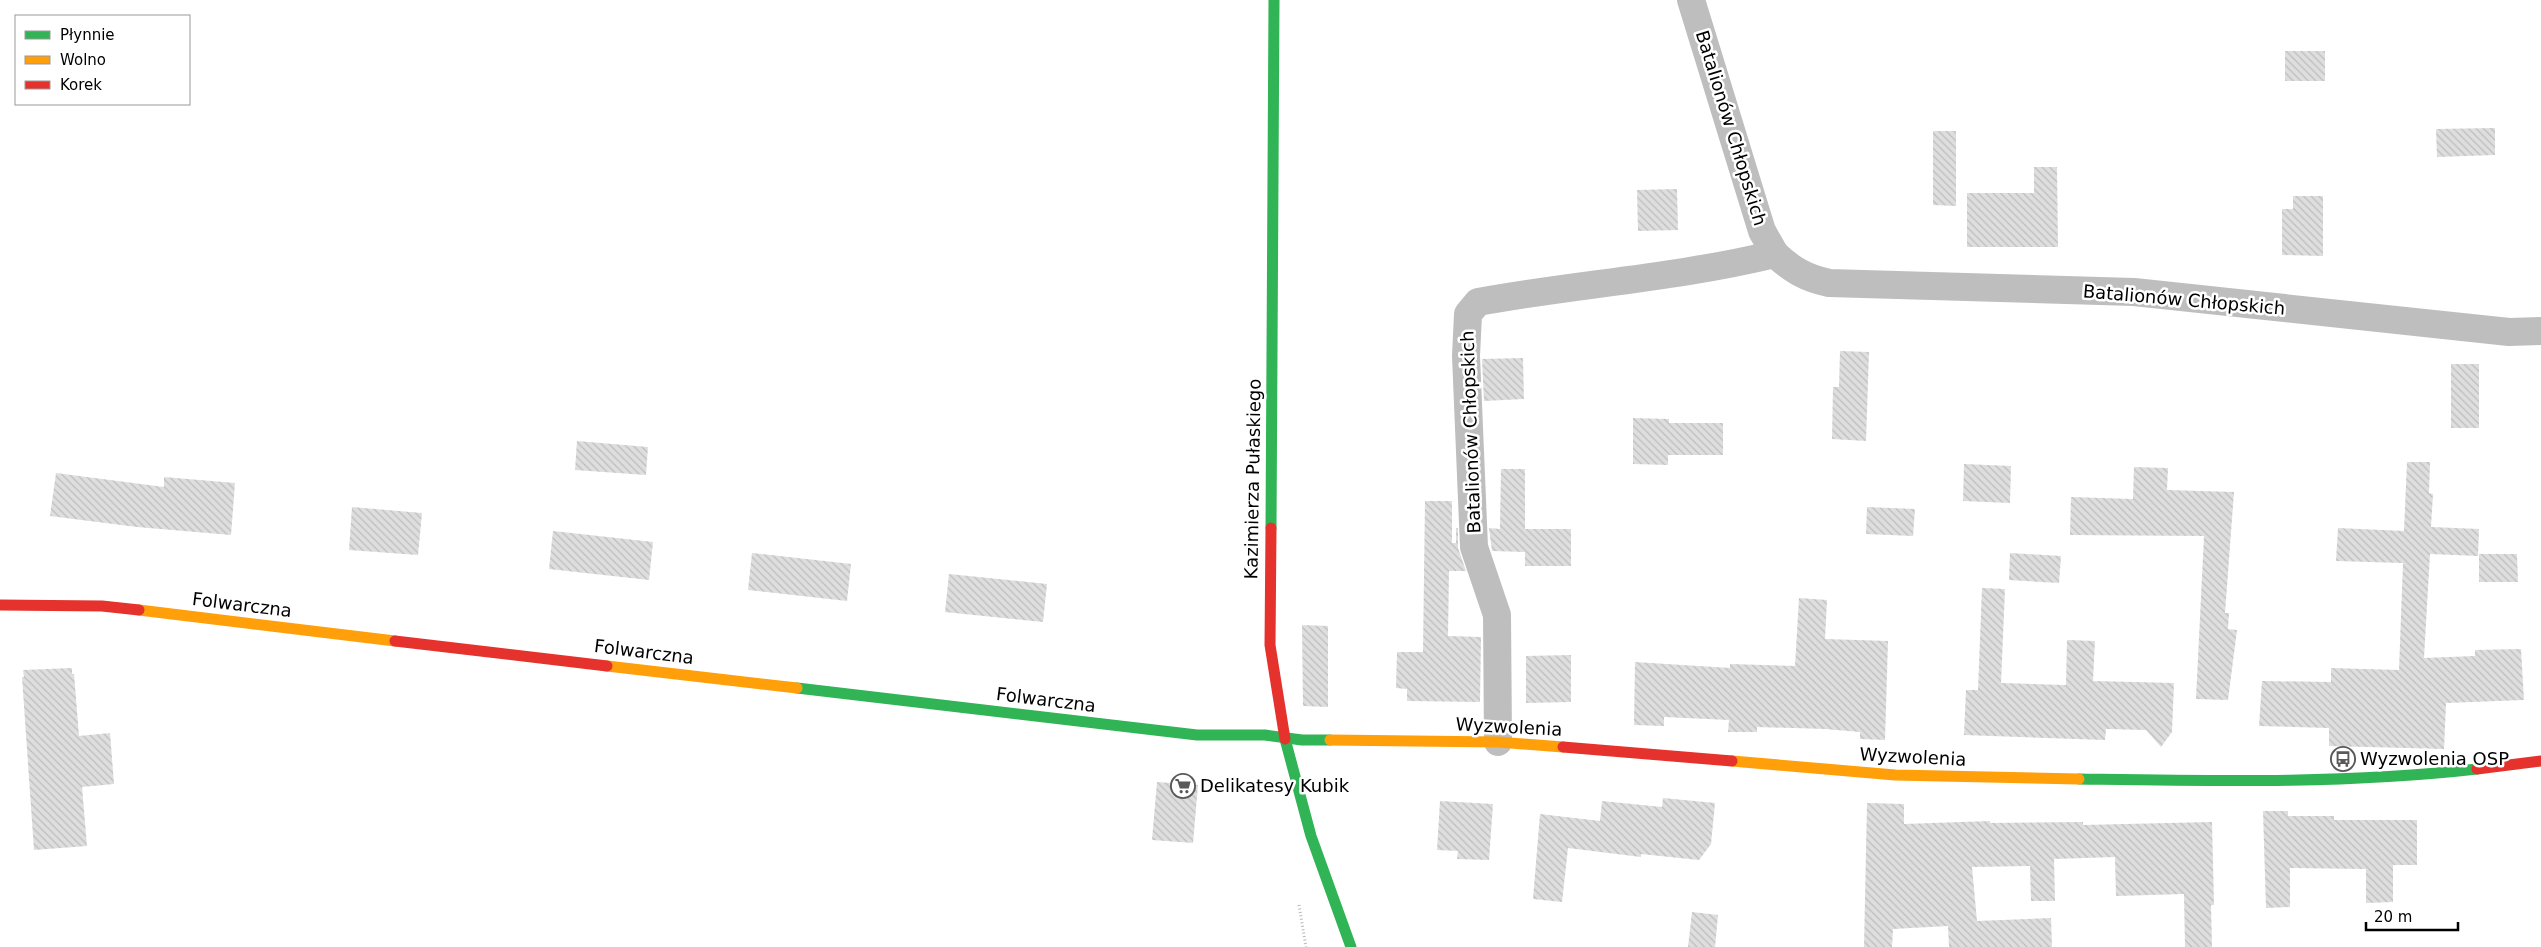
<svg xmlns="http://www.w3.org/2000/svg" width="2541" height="947" font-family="'DejaVu Sans',sans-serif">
  <defs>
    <pattern id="building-back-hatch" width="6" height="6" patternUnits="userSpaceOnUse" patternTransform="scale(1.25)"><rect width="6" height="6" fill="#dedede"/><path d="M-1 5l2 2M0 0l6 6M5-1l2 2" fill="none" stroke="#bdbdbd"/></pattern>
  </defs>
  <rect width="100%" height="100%" fill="#fff"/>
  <!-- building -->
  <g fill="url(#building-back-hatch)">
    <rect x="2285" y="51" width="40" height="30"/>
    <polygon points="2495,128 2495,155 2437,157 2436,129"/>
    <polygon points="1933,131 1956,131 1956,206 1933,205"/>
    <polygon points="2034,167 2057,167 2058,247 1967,247 1967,193 2034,193"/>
    <polygon points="1677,189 1678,230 1638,231 1637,190"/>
    <polygon points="2293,196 2323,196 2323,256 2282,255 2282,209 2293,209"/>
    <polygon points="1840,351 1869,352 1866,441 1832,439 1833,387 1839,387"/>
    <polygon points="1523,358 1524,399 1484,401 1482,359"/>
    <rect x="2451" y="364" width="28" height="64"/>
    <polygon points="1633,418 1669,419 1669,423 1723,423 1723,455 1668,455 1668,465 1633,464"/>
    <polygon points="577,441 648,447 646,475 575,470"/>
    <polygon points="2407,462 2430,462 2429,493 2433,494 2431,527 2479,529 2478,556 2430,554 2424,658 2475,656 2475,650 2521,649 2524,700 2446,703 2444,749 2329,746 2329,728 2259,726 2262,681 2331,682 2331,668 2399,670 2403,563 2336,561 2338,528 2404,531"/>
    <polygon points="1964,464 2011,466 2010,503 1963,501"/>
    <polygon points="2134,467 2168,468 2167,490 2234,492 2225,613 2229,613 2228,629 2237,630 2228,700 2196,699 2204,536 2070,535 2071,497 2133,499"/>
    <polygon points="1501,469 1525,469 1525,529 1571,529 1571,566 1525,566 1525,552 1492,551 1489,528 1500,529"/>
    <polygon points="56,473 164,487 164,477 235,483 231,535 137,527 50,516"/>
    <polygon points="1425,501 1452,501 1452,543 1456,543 1456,528 1458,528 1458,548 1466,571 1449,571 1448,636 1481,637 1480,702 1407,701 1407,689 1396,688 1397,652 1423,652"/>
    <polygon points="352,507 422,513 418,555 349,550"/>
    <polygon points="1867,507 1915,509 1913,536 1866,534"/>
    <polygon points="553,531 653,542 649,580 549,569"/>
    <polygon points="752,553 851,564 847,601 748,590"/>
    <polygon points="2010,553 2061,556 2059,583 2009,580"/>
    <polygon points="2479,554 2517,554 2518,582 2479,582"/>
    <polygon points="949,574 1047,584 1043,622 945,612"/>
    <polygon points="1982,588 2005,589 2001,683 2066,685 2067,640 2095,641 2093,681 2174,683 2172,732 2161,747 2146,730 2106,729 2105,740 1964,735 1966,690 1978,690"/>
    <polygon points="1799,598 1827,600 1825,639 1888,641 1885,740 1860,739 1860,732 1825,729 1757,727 1757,732 1728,732 1729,720 1664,717 1664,726 1634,725 1635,662 1730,668 1730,664 1795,666"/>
    <polygon points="1302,625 1328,626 1328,707 1303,706"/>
    <polygon points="1571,655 1571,702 1526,703 1526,656"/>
    <polygon points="72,668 72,674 74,674 79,736 110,733 114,784 82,787 87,846 34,850 22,677 24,677 23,670"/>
    <polygon points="1157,782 1198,785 1193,843 1152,840"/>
    <polygon points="1663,798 1715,803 1711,844 1699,860 1641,854 1641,857 1568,848 1562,902 1533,899 1540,814 1600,821 1602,801 1662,807"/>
    <polygon points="1440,801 1493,804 1489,860 1457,859 1458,851 1437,850"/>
    <polygon points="1867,803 1904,804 1904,824 1990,821 1990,823 2083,822 2083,825 2212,822 2214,905 2211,905 2212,947 2185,947 2184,894 2116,896 2115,857 2054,859 2055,901 2031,901 2030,866 1972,867 1977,921 2051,918 2052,947 1949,947 1948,926 1893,929 1892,947 1864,947"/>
    <polygon points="2263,811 2288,811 2288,816 2334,816 2334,820 2417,820 2417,865 2393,865 2393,902 2366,903 2366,869 2290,868 2290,907 2266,908"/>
    <polygon points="1692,912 1718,915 1715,947 1688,947"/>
  </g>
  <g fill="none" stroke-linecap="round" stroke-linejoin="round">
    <!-- path -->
    <polyline stroke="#b9b9b9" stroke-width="3" stroke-dasharray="1 2.5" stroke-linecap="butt" points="1299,905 1306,947"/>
    <!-- street -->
    <g stroke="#bebebe" stroke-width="28">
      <polyline points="1691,0 1762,231 1775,254"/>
      <path d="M1498,742l-1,-127 -23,-68 -8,-191 2,-42 10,-12c98,-18 199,-24 297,-48 17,16 31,24 54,29l305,9 375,40 32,-1"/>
    </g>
    <!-- fast -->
    <g stroke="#30b455" stroke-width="11">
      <polyline points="1271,528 1274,0"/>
      <polyline points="797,688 1197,735 1265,735 1302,740 1330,740"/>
      <polyline points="1285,739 1311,836 1351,947"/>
      <path d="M2079,779c134,2 266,5 398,-10"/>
    </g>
    <!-- slow -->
    <g stroke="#ff9f0a" stroke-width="11">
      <polyline points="139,610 395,641"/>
      <polyline points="607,666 797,688"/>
      <polyline points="1330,740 1498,742 1563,747"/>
      <polyline points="1732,761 1895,775 2079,779"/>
    </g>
    <!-- jam -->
    <g stroke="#e5322d" stroke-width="11">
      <polyline points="1271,528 1270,645 1285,739"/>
      <polyline points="0,605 102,606 139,610"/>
      <polyline points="395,641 607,666"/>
      <polyline points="1563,747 1732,761"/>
      <polyline points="2477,769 2541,761"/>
    </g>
  </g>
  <!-- icons -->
  <defs>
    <symbol id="bus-ring" viewBox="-11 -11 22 22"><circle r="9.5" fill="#fff" stroke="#595959" stroke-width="1.5"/><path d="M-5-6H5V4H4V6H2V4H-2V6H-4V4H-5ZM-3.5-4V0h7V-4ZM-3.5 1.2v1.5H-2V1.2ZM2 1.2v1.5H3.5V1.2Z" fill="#595959"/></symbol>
    <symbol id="supermarket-ring" viewBox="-11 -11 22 22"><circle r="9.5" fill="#fff" stroke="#595959" stroke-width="1.5"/><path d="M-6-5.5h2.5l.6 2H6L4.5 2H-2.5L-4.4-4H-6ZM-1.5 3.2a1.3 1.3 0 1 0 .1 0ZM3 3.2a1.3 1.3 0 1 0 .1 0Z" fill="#595959"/></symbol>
  </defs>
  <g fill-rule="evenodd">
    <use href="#bus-ring" x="2329" y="745" width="28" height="28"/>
    <use href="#supermarket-ring" x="1169" y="772" width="28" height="28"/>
  </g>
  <g text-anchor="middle" stroke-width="5" stroke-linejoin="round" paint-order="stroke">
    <!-- street labels -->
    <g font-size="18" fill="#000" stroke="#fff">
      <text transform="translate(1731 128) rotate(73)" y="6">Batalionów Chłopskich</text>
      <text transform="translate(2184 300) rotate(5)" y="6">Batalionów Chłopskich</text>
      <text transform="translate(1471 432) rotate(-92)" y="6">Batalionów Chłopskich</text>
      <text transform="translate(1253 479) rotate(-89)" y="6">Kazimierza Pułaskiego</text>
      <text transform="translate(242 605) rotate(7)" y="6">Folwarczna</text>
      <text transform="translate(644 652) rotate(7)" y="6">Folwarczna</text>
      <text transform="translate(1046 700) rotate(7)" y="6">Folwarczna</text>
      <text transform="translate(1509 727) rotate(3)" y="6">Wyzwolenia</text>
      <text transform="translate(1913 757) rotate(3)" y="6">Wyzwolenia</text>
    </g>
    <!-- poi labels -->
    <g font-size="18" fill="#000" stroke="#fff" text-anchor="start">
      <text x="2360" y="765">Wyzwolenia OSP</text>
      <text x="1200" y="792">Delikatesy Kubik</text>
    </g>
  </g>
  <!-- legend -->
  <rect x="15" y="15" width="175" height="90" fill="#ffffff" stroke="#999999"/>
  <rect x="25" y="31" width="25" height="8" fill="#30b455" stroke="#999999"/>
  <text x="60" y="40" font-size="15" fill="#000000">Płynnie</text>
  <rect x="25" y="56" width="25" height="8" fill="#ff9f0a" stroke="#999999"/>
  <text x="60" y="65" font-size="15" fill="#000000">Wolno</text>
  <rect x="25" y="81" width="25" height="8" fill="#e5322d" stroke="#999999"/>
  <text x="60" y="90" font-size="15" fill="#000000">Korek</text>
  <!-- scale -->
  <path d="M2366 922v8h92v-8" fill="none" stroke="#000000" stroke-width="2.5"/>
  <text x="2374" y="922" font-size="15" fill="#000000" stroke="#ffffff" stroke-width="4" paint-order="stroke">20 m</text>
</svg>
